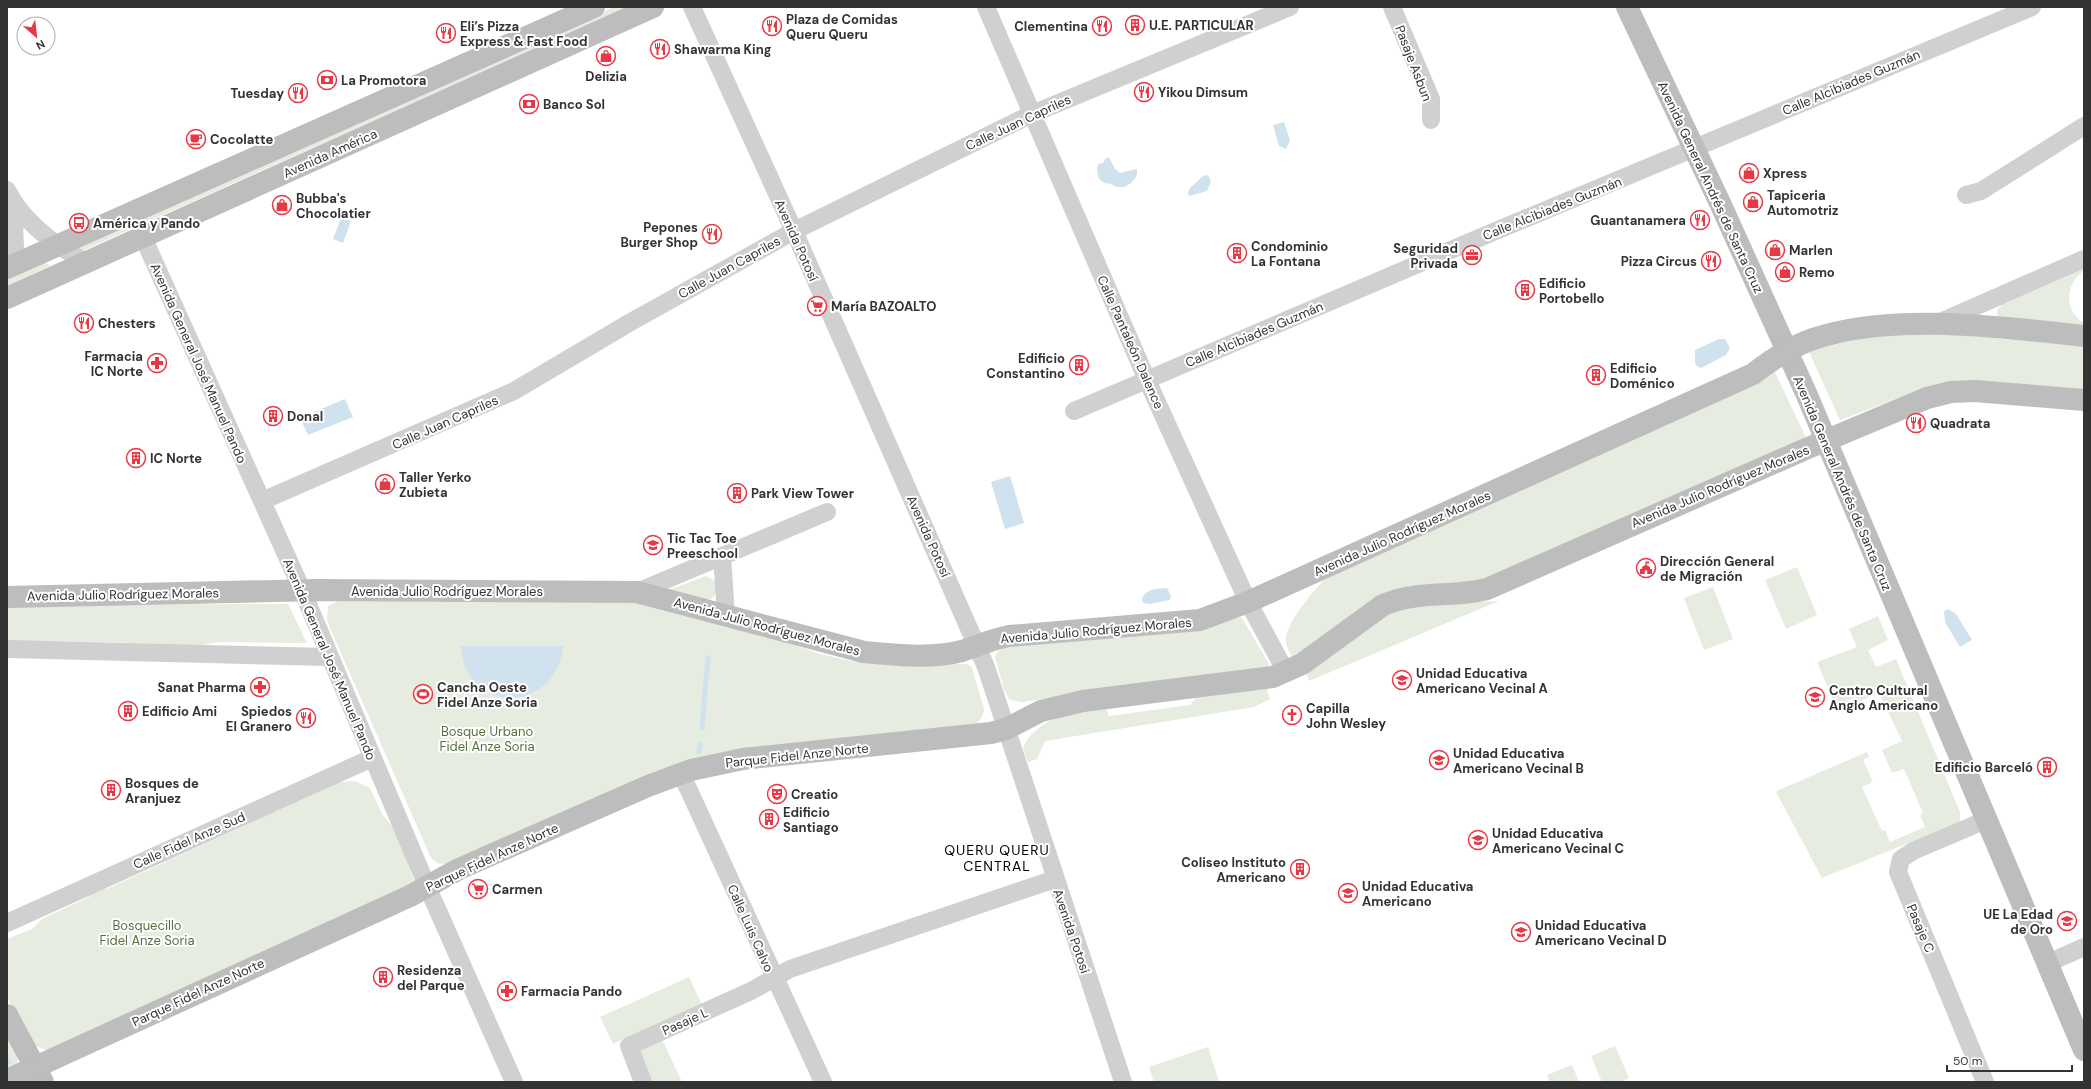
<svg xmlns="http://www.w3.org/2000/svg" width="2091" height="1089" font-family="'DM Sans',sans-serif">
  <rect width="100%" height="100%" fill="#fff"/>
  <!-- green -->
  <g fill="#e6ecdf">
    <polygon points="614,7 627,7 82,251 77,249"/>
    <polygon points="45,262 50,266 7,286 7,279"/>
    <path d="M2084,269c-2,4 -6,6 -8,9 -12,16 -8,35 8,45v3l-83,-8 -4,-3v-5l5,-5z"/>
    <path d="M1936,333l148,13v47l-157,-6 -87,33 -31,-68c40,-18 84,-17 127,-19z"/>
    <path d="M1775,372l31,66 -330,145 -62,6 -119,74c-3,-7 -9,-15 -9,-23 -1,-17 32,-55 45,-67l423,-188z"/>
    <polygon points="1797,567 1817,615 1786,629 1765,580"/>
    <path d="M706,576c14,5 15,17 3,24l-46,-8z"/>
    <polygon points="1713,587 1733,639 1704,650 1684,598"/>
    <path d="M628,599l137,36 55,19 31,7 43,3h72l5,2 2,5 11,38c-1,10 -6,14 -14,18l-227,23 -295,114c-8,1 -12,-1 -17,-6l-101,-230 -3,-9 1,-13 10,-5z"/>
    <polygon points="1499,601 1309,681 1306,671 1380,617 1410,605"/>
    <polygon points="288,604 307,643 217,642 197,646 112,642 7,641 7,605"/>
    <polygon points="1878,616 1888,640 1868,650 1876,667 1896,659 1960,812 1960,822 1822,878 1776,792 1779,790 1867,752 1869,757 1863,760 1873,782 1862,787 1882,831 1885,830 1890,842 1925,827 1920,815 1923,813 1904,769 1892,773 1882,750 1902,741 1879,693 1859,702 1856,697 1836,706 1817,662 1857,647 1849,629"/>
    <polygon points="1233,617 1242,618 1269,664 1268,668 1022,702 1010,700 1004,690 995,657 998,651 1007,646"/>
    <path d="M1266,687l4,12 -16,8 -209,34 -8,18 -9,3 -5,-14c13,-31 54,-37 83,-41l3,9 81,-11 9,-10z"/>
    <path d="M350,781l7,1 13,6 12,26 15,18 19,55 -369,163 -12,-4 -28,-49v-58l25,-10 10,-10 47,-22 3,-6 11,-4 4,2 139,-64c7,-7 17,-17 29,-13l65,-30z"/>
    <polygon points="689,977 702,1005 613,1044 600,1017"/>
    <polygon points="7,1034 19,1056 16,1066 7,1070"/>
    <polygon points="662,1039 682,1082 652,1082 640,1053 643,1048"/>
    <polygon points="1615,1046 1629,1078 1620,1082 1602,1082 1591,1056"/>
    <polygon points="1208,1047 1219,1082 1154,1082 1149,1067"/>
    <polygon points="1572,1065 1579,1082 1550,1082 1547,1075"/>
  </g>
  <!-- water -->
  <g fill="#cfe2ee">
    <polygon points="1284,122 1290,140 1286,149 1279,146 1273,125"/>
    <path d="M1109,157l6,12 5,4 17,-4v6c-6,11 -16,16 -26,9 -5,-2 -2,1 -6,-1 -8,-2 -9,-14 -7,-19l5,-1 2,-4z"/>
    <polygon points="1208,175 1211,181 1207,191 1190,196 1188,194 1189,189 1203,176"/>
    <polygon points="341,218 351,221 343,243 333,239"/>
    <polygon points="1719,339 1725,339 1730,348 1726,355 1701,368 1697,366 1695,363 1695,350"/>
    <polygon points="345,399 353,417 308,435 300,418"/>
    <polygon points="1010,476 1024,523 1005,529 991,482"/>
    <path d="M1167,588l4,8 -1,4 -20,4 -7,-1 -1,-5c6,-10 14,-9 25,-10z"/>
    <polygon points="1948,609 1956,614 1972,640 1960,647 1945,622 1944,611"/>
    <path d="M461,646h102c-3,48 -60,71 -92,32 -7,-10 -9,-21 -10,-32z"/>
  </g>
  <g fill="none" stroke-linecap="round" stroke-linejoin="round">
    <!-- stream -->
    <g stroke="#cfe2ee" stroke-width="5">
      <polyline points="702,727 708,658"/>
      <polyline points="699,752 700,745"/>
      <polyline points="7,1060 8,1062"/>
    </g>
    <!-- street -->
    <g stroke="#d0d0d0" stroke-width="18">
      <polyline points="692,7 794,231 986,667 1123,1082"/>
      <polyline points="986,7 1147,380 1248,602 1286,672"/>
      <polyline points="1392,7 1431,99 1431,120"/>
      <path d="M7,190c17,33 47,55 79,72"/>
      <polyline points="1966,195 1981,191 2084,126"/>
      <polyline points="143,237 302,590 427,886 514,1082"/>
      <polyline points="11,266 15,247 13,202"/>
      <polyline points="1938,323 2084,259"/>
      <polyline points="1074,411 1479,238 2032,7"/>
      <polyline points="262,501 514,391 629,323 794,231 1032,114 1290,7"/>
      <polyline points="722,556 726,615"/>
      <polyline points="637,592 827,512"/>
      <polyline points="7,649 329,657"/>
      <polyline points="681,773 823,1082"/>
      <polyline points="7,923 372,758"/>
      <polyline points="2046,964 2084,947"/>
      <polyline points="643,1082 629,1046 751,991 790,969 1055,879"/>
      <polyline points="1985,1082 1898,872 1901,859 1913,851 1986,820"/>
    </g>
    <!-- secondary -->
    <g stroke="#bdbdbd" stroke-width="22">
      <polyline points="1627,7 1720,203 1806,393 2084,1050"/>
      <polyline points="7,268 594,7"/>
      <polyline points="7,298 653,7"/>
      <path d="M7,597l310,-7 320,2 227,60c32,3 67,7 98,-1 16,-5 30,-12 47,-15l191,-16 48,-18 505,-228c18,-14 37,-27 60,-35 79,-27 188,-12 271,-3"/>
      <polyline points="7,1015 43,1082"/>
      <path d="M7,1080l403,-184 49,-27 189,-83 43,-16 52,-11 248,-26 15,-4 35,-18 42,-10 190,-24 29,-13 81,-59c35,-15 68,-7 104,-16l321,-141 119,-50 24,-6 24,-1 109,9"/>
    </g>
  </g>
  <!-- icons -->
  <defs>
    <symbol id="building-ring" viewBox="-11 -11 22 22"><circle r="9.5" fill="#fff" stroke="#e63946" stroke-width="1.5"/><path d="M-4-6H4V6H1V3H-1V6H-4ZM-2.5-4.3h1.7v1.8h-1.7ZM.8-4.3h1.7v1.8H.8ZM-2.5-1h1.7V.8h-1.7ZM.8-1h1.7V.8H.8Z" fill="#e63946"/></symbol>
    <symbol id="restaurant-ring" viewBox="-11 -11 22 22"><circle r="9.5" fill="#fff" stroke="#e63946" stroke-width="1.5"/><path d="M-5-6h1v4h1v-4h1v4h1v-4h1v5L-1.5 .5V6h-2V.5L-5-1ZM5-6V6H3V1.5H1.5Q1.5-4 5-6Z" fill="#e63946"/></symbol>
    <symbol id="shop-ring" viewBox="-11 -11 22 22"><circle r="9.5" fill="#fff" stroke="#e63946" stroke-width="1.5"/><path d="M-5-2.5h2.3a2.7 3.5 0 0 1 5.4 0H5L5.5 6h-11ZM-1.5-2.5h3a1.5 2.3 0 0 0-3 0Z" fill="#e63946"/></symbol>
    <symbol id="bank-ring" viewBox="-11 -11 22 22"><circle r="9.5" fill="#fff" stroke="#e63946" stroke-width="1.5"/><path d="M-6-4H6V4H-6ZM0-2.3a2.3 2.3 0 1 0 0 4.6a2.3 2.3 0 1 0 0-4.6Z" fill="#e63946"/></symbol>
    <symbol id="cafe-ring" viewBox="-11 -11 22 22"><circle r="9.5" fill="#fff" stroke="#e63946" stroke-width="1.5"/><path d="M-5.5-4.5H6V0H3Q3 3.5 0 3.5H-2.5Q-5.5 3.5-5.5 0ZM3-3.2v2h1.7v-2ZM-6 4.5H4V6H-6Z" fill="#e63946"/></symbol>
    <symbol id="bus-ring" viewBox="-11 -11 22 22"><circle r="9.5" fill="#fff" stroke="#e63946" stroke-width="1.5"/><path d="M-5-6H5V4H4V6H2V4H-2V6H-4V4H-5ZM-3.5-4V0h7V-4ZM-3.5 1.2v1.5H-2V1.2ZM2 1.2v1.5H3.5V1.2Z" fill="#e63946"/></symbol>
    <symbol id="office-ring" viewBox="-11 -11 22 22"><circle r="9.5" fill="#fff" stroke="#e63946" stroke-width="1.5"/><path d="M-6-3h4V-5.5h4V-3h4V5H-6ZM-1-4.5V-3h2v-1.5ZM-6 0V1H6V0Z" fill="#e63946"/></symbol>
    <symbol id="supermarket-ring" viewBox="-11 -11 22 22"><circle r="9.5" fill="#fff" stroke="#e63946" stroke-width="1.5"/><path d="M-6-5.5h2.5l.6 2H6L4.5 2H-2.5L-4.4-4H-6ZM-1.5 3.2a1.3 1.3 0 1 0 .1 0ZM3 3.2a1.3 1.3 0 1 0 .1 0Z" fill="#e63946"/></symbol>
    <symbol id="pharmacy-ring" viewBox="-11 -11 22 22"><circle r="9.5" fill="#fff" stroke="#e63946" stroke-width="1.5"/><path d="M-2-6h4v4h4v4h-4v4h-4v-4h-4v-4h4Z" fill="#e63946"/></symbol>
    <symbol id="school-ring" viewBox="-11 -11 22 22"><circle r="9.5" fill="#fff" stroke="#e63946" stroke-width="1.5"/><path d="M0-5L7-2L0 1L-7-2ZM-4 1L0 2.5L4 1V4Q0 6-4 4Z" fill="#e63946"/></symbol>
    <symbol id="civic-ring" viewBox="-11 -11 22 22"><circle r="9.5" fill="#fff" stroke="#e63946" stroke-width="1.5"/><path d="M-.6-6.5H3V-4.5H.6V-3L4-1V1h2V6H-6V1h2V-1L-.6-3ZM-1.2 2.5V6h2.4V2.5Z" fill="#e63946"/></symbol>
    <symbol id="stadium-ring" viewBox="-11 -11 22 22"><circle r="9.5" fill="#fff" stroke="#e63946" stroke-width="1.5"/><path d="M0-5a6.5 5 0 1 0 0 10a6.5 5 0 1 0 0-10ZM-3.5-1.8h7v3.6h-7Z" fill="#e63946"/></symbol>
    <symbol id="church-ring" viewBox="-11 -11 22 22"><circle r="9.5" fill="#fff" stroke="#e63946" stroke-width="1.5"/><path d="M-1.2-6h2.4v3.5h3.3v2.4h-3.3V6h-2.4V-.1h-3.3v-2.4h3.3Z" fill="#e63946"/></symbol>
    <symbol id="theatre-ring" viewBox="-11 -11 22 22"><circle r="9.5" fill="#fff" stroke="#e63946" stroke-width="1.5"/><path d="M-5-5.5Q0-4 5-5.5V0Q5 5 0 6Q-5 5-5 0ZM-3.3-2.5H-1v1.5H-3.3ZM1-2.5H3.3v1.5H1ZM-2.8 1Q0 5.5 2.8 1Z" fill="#e63946"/></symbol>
  </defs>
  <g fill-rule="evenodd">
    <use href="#building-ring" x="1124" y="14" width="22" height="22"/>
    <use href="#restaurant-ring" x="761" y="15" width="22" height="22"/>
    <use href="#restaurant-ring" x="1091" y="15" width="22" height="22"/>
    <use href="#restaurant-ring" x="435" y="22" width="22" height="22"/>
    <use href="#restaurant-ring" x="649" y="38" width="22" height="22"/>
    <use href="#shop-ring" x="595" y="45" width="22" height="22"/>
    <use href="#bank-ring" x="316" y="69" width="22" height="22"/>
    <use href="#restaurant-ring" x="1133" y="81" width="22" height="22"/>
    <use href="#restaurant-ring" x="287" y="82" width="22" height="22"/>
    <use href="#bank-ring" x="518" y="93" width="22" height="22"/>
    <use href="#cafe-ring" x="185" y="128" width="22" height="22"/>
    <use href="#shop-ring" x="1738" y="162" width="22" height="22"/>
    <use href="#shop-ring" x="1742" y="191" width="22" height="22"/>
    <use href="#shop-ring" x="271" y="194" width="22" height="22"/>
    <use href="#restaurant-ring" x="1689" y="209" width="22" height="22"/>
    <use href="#bus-ring" x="68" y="212" width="22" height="22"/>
    <use href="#restaurant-ring" x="701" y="223" width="22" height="22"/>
    <use href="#shop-ring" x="1764" y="239" width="22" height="22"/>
    <use href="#building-ring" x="1226" y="242" width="22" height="22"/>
    <use href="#office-ring" x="1461" y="244" width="22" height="22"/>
    <use href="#restaurant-ring" x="1700" y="250" width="22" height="22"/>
    <use href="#shop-ring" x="1774" y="261" width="22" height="22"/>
    <use href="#building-ring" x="1514" y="279" width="22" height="22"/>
    <use href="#supermarket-ring" x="806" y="295" width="22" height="22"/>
    <use href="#restaurant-ring" x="73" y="312" width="22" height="22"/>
    <use href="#pharmacy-ring" x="146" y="352" width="22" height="22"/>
    <use href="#building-ring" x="1068" y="354" width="22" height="22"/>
    <use href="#building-ring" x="1585" y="364" width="22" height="22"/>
    <use href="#building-ring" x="262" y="405" width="22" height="22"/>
    <use href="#restaurant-ring" x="1905" y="412" width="22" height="22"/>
    <use href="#building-ring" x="125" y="447" width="22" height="22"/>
    <use href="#shop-ring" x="374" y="473" width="22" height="22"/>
    <use href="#building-ring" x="726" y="482" width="22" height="22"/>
    <use href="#school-ring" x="642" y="534" width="22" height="22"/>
    <use href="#civic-ring" x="1635" y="557" width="22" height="22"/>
    <use href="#school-ring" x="1391" y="669" width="22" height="22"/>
    <use href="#pharmacy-ring" x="249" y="676" width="22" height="22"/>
    <use href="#stadium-ring" x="412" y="683" width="22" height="22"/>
    <use href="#school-ring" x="1804" y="686" width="22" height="22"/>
    <use href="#building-ring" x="117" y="700" width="22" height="22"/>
    <use href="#church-ring" x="1281" y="704" width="22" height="22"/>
    <use href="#restaurant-ring" x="295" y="707" width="22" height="22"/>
    <use href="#school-ring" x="1428" y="749" width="22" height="22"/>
    <use href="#building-ring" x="2036" y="756" width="22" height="22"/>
    <use href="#building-ring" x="100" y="779" width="22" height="22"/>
    <use href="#theatre-ring" x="766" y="783" width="22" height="22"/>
    <use href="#building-ring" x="758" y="808" width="22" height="22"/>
    <use href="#school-ring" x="1467" y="829" width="22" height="22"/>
    <use href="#building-ring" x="1289" y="858" width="22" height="22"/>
    <use href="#supermarket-ring" x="467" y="878" width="22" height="22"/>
    <use href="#school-ring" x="1337" y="882" width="22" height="22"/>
    <use href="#school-ring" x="2056" y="910" width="22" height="22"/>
    <use href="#school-ring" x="1510" y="921" width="22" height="22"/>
    <use href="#building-ring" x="372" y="966" width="22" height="22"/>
    <use href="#pharmacy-ring" x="496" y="980" width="22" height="22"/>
  </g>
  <g text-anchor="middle" stroke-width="4" stroke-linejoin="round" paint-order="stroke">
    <!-- poi labels -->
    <g font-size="13" font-weight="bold" fill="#333" stroke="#fff" text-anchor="start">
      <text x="786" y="24">Plaza de Comidas<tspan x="786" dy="15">Queru Queru</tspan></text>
      <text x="1149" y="30">U.E. PARTICULAR</text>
      <text x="460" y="31">Eli’s Pizza<tspan x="460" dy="15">Express &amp; Fast Food</tspan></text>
      <text x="1088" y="31" text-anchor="end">Clementina</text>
      <text x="674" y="54">Shawarma King</text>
      <text x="606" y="81" text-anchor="middle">Delizia</text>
      <text x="341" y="85">La Promotora</text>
      <text x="1158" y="97">Yikou Dimsum</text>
      <text x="284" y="98" text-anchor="end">Tuesday</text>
      <text x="543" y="109">Banco Sol</text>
      <text x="210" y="144">Cocolatte</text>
      <text x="1763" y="178">Xpress</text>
      <text x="1767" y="200">Tapiceria<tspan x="1767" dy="15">Automotriz</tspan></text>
      <text x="296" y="203">Bubba's<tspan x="296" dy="15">Chocolatier</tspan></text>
      <text x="1686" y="225" text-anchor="end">Guantanamera</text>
      <text x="93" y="228">América y Pando</text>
      <text x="698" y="232" text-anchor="end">Pepones<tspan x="698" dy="15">Burger Shop</tspan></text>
      <text x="1251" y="251">Condominio<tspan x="1251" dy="15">La Fontana</tspan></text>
      <text x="1458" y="253" text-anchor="end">Seguridad<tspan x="1458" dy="15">Privada</tspan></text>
      <text x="1789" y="255">Marlen</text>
      <text x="1697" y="266" text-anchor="end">Pizza Circus</text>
      <text x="1799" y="277">Remo</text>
      <text x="1539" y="288">Edificio<tspan x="1539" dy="15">Portobello</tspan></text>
      <text x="831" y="311">María BAZOALTO</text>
      <text x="98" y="328">Chesters</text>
      <text x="143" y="361" text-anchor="end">Farmacia<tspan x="143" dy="15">IC Norte</tspan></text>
      <text x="1065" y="363" text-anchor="end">Edificio<tspan x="1065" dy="15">Constantino</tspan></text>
      <text x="1610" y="373">Edificio<tspan x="1610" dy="15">Doménico</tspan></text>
      <text x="287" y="421">Donal</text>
      <text x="1930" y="428">Quadrata</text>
      <text x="150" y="463">IC Norte</text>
      <text x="399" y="482">Taller Yerko<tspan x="399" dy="15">Zubieta</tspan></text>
      <text x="751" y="498">Park View Tower</text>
      <text x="667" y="543">Tic Tac Toe<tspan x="667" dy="15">Preeschool</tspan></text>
      <text x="1660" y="566">Dirección General<tspan x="1660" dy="15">de Migración</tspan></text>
      <text x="1416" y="678">Unidad Educativa<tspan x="1416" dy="15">Americano Vecinal A</tspan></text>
      <text x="246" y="692" text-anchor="end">Sanat Pharma</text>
      <text x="437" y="692">Cancha Oeste<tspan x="437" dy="15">Fidel Anze Soria</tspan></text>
      <text x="1829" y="695">Centro Cultural<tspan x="1829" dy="15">Anglo Americano</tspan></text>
      <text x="1306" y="713">Capilla<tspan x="1306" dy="15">John Wesley</tspan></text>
      <text x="142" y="716">Edificio Ami</text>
      <text x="292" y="716" text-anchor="end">Spiedos<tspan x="292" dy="15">El Granero</tspan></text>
      <text x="1453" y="758">Unidad Educativa<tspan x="1453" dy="15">Americano Vecinal B</tspan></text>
      <text x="2033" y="772" text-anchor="end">Edificio Barceló</text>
      <text x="125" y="788">Bosques de<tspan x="125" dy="15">Aranjuez</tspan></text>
      <text x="791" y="799">Creatio</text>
      <text x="783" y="817">Edificio<tspan x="783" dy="15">Santiago</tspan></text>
      <text x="1492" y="838">Unidad Educativa<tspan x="1492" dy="15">Americano Vecinal C</tspan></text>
      <text x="1286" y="867" text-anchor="end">Coliseo Instituto<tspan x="1286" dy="15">Americano</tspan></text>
      <text x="1362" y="891">Unidad Educativa<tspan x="1362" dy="15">Americano</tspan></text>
      <text x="492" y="894">Carmen</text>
      <text x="2053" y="919" text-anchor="end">UE La Edad<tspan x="2053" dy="15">de Oro</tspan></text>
      <text x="1535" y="930">Unidad Educativa<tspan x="1535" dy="15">Americano Vecinal D</tspan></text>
      <text x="397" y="975">Residenza<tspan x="397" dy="15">del Parque</tspan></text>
      <text x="521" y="996">Farmacia Pando</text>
    </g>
    <!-- street labels -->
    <g font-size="13" fill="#333" stroke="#fff">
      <text transform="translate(1414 63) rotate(69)" y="5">Pasaje Asbun</text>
      <text transform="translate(1851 82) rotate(-23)" y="5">Calle Alcibiades Guzmán</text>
      <text transform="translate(1018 122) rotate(-25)" y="5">Calle Juan Capriles</text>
      <text transform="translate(330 153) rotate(-24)" y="5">Avenida América</text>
      <text transform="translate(1711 187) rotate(65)" y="5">Avenida General Andrés de Santa Cruz</text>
      <text transform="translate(1552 208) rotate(-22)" y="5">Calle Alcibiades Guzmán</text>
      <text transform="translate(797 240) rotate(66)" y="5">Avenida Potosí</text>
      <text transform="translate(729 267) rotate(-29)" y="5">Calle Juan Capriles</text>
      <text transform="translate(1254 334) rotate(-23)" y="5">Calle Alcibiades Guzmán</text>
      <text transform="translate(1131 342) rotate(66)" y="5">Calle Pantaleón Dalence</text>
      <text transform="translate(199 363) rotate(66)" y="5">Avenida General José Manuel Pando</text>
      <text transform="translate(445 422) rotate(-24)" y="5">Calle Juan Capriles</text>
      <text transform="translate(1843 483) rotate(67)" y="5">Avenida General Andrés de Santa Cruz</text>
      <text transform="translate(1720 486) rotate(-23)" y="5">Avenida Julio Rodríguez Morales</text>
      <text transform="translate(1402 533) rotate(-24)" y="5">Avenida Julio Rodríguez Morales</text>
      <text transform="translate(929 536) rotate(66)" y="5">Avenida Potosí</text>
      <text x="447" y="596">Avenida Julio Rodríguez Morales</text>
      <text transform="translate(123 594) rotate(-1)" y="5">Avenida Julio Rodríguez Morales</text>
      <text transform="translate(767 626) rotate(15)" y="5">Avenida Julio Rodríguez Morales</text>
      <text transform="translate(1096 630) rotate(-5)" y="5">Avenida Julio Rodríguez Morales</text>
      <text transform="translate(330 659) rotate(67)" y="5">Avenida General José Manuel Pando</text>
      <text transform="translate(797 755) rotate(-6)" y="5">Parque Fidel Anze Norte</text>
      <text transform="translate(189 840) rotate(-24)" y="5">Calle Fidel Anze Sud</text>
      <text transform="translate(492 857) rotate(-25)" y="5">Parque Fidel Anze Norte</text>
      <text transform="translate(751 928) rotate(66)" y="5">Calle Luis Calvo</text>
      <text transform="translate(1921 928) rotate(67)" y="5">Pasaje C</text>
      <text transform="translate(1072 931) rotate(71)" y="5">Avenida Potosí</text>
      <text transform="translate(198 992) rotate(-25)" y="5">Parque Fidel Anze Norte</text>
      <text transform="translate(685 1021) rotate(-24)" y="5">Pasaje L</text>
    </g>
    <!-- park labels -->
    <g font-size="13" fill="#56703f" stroke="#fff">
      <text x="487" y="736">Bosque Urbano<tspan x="487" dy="15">Fidel Anze Soria</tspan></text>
      <text x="147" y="930">Bosquecillo<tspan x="147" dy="15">Fidel Anze Soria</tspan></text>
    </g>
    <!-- neighbourhood labels -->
    <g font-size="14" letter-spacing="1" fill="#000" stroke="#fff">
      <text x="997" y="855">QUERU QUERU<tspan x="997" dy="16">CENTRAL</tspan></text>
    </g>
  </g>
  <!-- border -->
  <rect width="2091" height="1089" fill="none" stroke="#333333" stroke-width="16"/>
  <!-- north arrow -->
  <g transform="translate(36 36) rotate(152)"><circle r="19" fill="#ffffff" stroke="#adadad"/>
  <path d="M0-3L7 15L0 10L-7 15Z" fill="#e63946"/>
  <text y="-6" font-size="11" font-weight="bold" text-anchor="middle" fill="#333333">N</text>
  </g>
  <!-- scale -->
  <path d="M1947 1065v6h125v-6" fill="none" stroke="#333333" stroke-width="2"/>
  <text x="1953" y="1065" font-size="12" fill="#333333" stroke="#ffffff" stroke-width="3" paint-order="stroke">50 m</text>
</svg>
